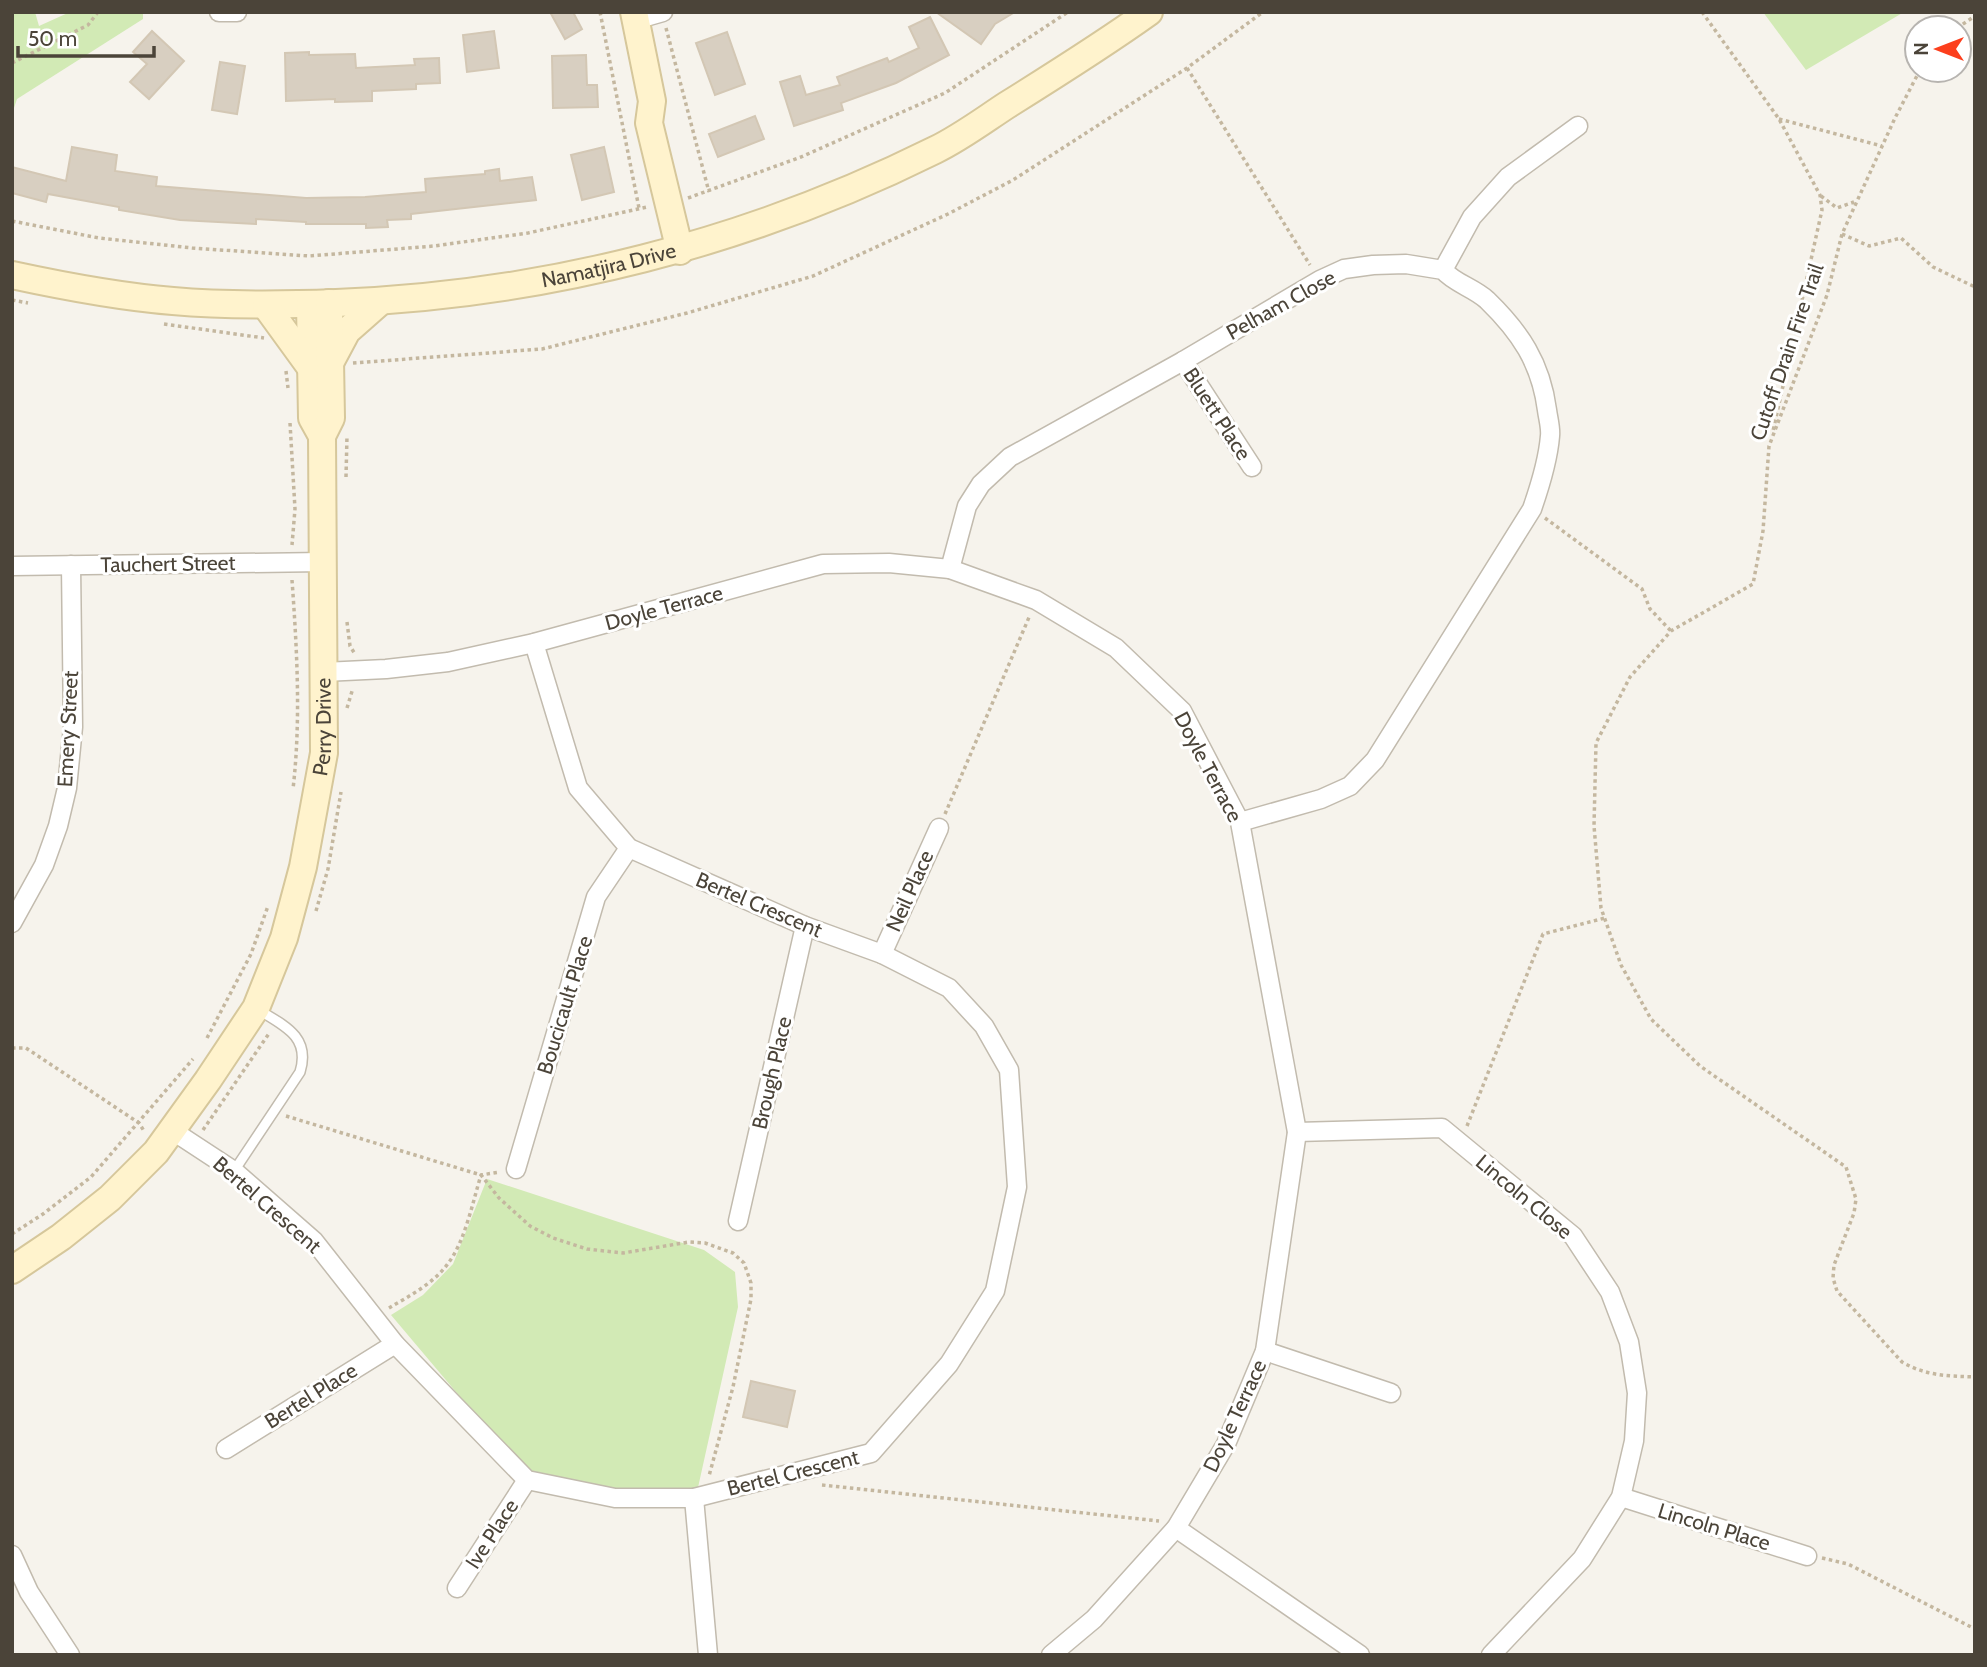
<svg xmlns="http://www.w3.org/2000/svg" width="1987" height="1667" font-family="Cabin,sans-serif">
  <rect width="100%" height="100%" fill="#f6f3ec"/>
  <!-- green -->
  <g fill="#d2eab5">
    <polygon points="12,12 35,12 39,26 70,12 143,12 143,19 17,99 12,114"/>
    <polygon points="1763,12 1904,12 1806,70"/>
    <polygon points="487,1179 704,1250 735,1272 738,1307 697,1492 616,1494 527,1476 391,1315 423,1295 453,1264"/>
  </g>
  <!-- building -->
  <g fill="#d8cfc1" stroke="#d3c7b4" stroke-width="2">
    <polygon points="550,12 573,12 582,29 565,39"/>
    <polygon points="936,12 1015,12 995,24 981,44"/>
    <polygon points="930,17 949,55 896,83 841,103 843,110 794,126 780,82 800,76 806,95 840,85 837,77 887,58 889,62 919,48 909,27"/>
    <polygon points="152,31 184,61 149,99 130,82 147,64 133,52"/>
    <polygon points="494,31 499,68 467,72 463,35"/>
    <polygon points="727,32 745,84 715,95 696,43"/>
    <polygon points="309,52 309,55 355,54 356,68 415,65 414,59 439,58 440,83 416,84 416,89 372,91 372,101 335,102 335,99 286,101 285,53"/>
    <polygon points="586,55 587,85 597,85 598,107 553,108 552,56"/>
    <polygon points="220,62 245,66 237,114 212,110"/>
    <polygon points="755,116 764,139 718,157 709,134"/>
    <polygon points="72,147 117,155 115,171 157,177 156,186 306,198 365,197 426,192 425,179 485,174 485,171 499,169 500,181 532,177 536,200 411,214 411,219 387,220 388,227 366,228 366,224 306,224 306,222 256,219 256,224 180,220 119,210 119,207 48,194 46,202 12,193 12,167 66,181"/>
    <polygon points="604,147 614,192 582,200 571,155"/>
    <polygon points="751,1381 795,1391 787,1427 743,1417"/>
  </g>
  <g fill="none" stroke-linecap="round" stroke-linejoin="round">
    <defs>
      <path id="lane" d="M234,1171l66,-99c11,-36 -17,-47 -43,-63"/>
      <g id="street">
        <polyline points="219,12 237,12"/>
        <polyline points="635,20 663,12"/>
        <polyline points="1443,270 1472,217 1508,177 1578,126"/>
        <polyline points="1183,361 1252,467"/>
        <polyline points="12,566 323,562"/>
        <path d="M950,569l17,-63 14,-22 29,-27 173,-96 137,-81 24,-11 29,-4 33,-1 37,6c11,13 31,18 44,30 33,32 54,63 60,110 1,8 4,18 3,26 -2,25 -10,50 -18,73l-157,251 -25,26 -29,13 -81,23"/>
        <polyline points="324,672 386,669 448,662 534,643 823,564 889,563 950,569 1036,600 1116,648 1182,711 1240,822 1297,1132 1265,1351 1226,1444 1176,1528 1094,1619 1051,1655"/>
        <polyline points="12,923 44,865 58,826 67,788 73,727 71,565"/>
        <polyline points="882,954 939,828"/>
        <polyline points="173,1131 234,1171 314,1241 395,1344 527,1480 615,1498 694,1498 871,1453 949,1364 995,1291 1017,1187 1009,1070 984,1026 949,988 882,954 805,926 629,848 578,788 534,643"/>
        <polyline points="1297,1132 1442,1128 1573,1236 1610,1292 1629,1342 1637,1393 1634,1441 1621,1497 1582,1559 1491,1655"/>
        <polyline points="516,1169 596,897 629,848"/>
        <polyline points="738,1221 805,926"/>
        <polyline points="1265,1351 1391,1393"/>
        <polyline points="226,1449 395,1344"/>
        <polyline points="1621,1497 1807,1556"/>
        <polyline points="694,1498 708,1655"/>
        <polyline points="1176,1528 1360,1655"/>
        <polyline points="12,1555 29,1592 70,1655"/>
        <polyline points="457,1588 527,1480"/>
      </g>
      <g id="secondary">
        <polyline points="634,12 652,101 649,123 680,251"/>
        <path id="s1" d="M12,275c51,11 110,22 161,26 55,5 109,4 163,2 209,-8 412,-60 599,-153 25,-12 49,-30 72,-45 48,-30 96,-60 142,-93"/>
        <polyline points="310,304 312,418 322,436"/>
        <polyline points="266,306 311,368"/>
        <polyline points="331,361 347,331 381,301"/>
        <path id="s2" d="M12,1270l49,-33 49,-39 46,-46 52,-72 48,-72 28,-70 19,-71 21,-114 -2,-317 9,-18 -2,-115"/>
      </g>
    </defs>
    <!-- lane casing -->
    <use href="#lane" stroke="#c2bbae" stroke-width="12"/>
    <!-- street casing -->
    <use href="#street" stroke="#c2bbae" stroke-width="21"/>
    <!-- secondary casing -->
    <use href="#secondary" stroke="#d6c79b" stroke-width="30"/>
    <!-- path -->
    <g stroke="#c4b79f" stroke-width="3.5" stroke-dasharray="3.5 3.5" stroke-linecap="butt">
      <polyline points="600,12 639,208"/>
      <polyline points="1702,12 1779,119 1820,195 1822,210 1773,431"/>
      <polyline points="666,28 709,192"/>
      <polyline points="1957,28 1975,16"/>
      <polyline points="12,40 12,55"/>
      <polyline points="12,63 88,25 98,12"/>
      <polyline points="1187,68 1310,265"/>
      <path d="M1920,70l-25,48 -53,116 -15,61 -58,151 -6,85 -10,53 -82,47 -41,46 -34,66 -2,83 7,82 20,57 30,54 49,47 146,101 10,32 -2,14 -20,52 -1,13 4,13 65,71c24,14 46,14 73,15"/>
      <polyline points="1779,119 1882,146"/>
      <polyline points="1821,196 1837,208 1854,202"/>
      <polyline points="688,198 801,157 945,93 1068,12"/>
      <polyline points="12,221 99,238 192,248 309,256 434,246 528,233 647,207"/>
      <polyline points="1842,234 1869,246 1901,238 1933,267 1975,287"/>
      <polyline points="12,300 28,303"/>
      <polyline points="164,324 264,338"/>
      <polyline points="353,363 542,349 687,313 813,276 948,214 1013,180 1187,68 1263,12"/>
      <polyline points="286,371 288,388"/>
      <polyline points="290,423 295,509 292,545"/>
      <polyline points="346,477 347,436"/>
      <polyline points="1545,518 1642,589 1650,609 1671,631"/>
      <path d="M292,580c5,70 9,140 1,209"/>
      <polyline points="347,622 350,646 355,654"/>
      <polyline points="347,708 353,688"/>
      <polyline points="945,814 1030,615"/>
      <polyline points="316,911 328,869 341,792"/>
      <polyline points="207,1038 251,954 268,906"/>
      <polyline points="12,1048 26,1048 139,1123 144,1131"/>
      <polyline points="286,1116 481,1175 499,1198 530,1226 553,1238 587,1249 623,1253 689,1242 705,1243 733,1253 744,1263 751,1283 751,1299 733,1387 709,1476"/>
      <polyline points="1467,1126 1543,934 1605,918"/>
      <polyline points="203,1130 270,1032"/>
      <polyline points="12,1234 43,1214 91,1177 193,1059"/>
      <path d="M389,1308c20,-12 46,-25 60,-46 16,-21 24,-61 32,-87l19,-3"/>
      <polyline points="822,1485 1159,1521"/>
      <polyline points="1822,1558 1848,1564 1975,1629"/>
    </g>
    <!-- lane -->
    <use href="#lane" stroke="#fff" stroke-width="9"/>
    <!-- street -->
    <use href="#street" stroke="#fff" stroke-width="18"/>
    <!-- secondary -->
    <use href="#secondary" stroke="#fff3cd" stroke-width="26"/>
  </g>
  <g text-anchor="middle" stroke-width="6" stroke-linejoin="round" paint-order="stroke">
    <!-- street labels -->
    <g font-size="21" fill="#4b4439" stroke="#fff">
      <text dy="7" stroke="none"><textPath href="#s1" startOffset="602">Namatjira Drive</textPath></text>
      <text transform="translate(1281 305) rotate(-29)" y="7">Pelham Close</text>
      <text transform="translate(1787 352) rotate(-71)" y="7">Cutoff Drain Fire Trail</text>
      <text transform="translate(1217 414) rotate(57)" y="7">Bluett Place</text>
      <text transform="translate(168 564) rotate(-1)" y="7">Tauchert Street</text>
      <text transform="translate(664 608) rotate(-15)" y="7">Doyle Terrace</text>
      <text dy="7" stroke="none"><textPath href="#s2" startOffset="653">Perry Drive</textPath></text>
      <text transform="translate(68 729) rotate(-87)" y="7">Emery Street</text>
      <text transform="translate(1208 767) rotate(62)" y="7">Doyle Terrace</text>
      <text transform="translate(910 891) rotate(-66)" y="7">Neil Place</text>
      <text transform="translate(759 905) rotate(23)" y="7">Bertel Crescent</text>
      <text transform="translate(565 1005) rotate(-73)" y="7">Boucicault Place</text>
      <text transform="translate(772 1073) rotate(-77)" y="7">Brough Place</text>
      <text transform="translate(1524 1197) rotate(40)" y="7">Lincoln Close</text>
      <text transform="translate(267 1205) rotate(41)" y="7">Bertel Crescent</text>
      <text transform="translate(311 1396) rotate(-32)" y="7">Bertel Place</text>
      <text transform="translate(1235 1416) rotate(-65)" y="7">Doyle Terrace</text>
      <text transform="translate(793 1473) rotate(-14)" y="7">Bertel Crescent</text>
      <text transform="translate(1714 1527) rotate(17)" y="7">Lincoln Place</text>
      <text transform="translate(492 1534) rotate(-57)" y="7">Ive Place</text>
    </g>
  </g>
  <!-- border -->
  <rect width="1987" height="1667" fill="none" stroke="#4b4439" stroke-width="28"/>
  <!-- north arrow -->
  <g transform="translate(1938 49) rotate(270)"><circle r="33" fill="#ffffff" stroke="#b7b4b0" stroke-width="2"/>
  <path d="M0-5L12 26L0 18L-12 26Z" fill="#fc3f1d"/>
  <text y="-10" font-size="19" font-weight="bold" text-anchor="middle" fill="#4b4439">N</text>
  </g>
  <!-- scale -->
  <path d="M18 46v10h136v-10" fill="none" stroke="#4b4439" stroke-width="3.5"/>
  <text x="28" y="46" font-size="21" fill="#4b4439" stroke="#ffffff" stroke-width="5" paint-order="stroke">50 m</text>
</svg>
